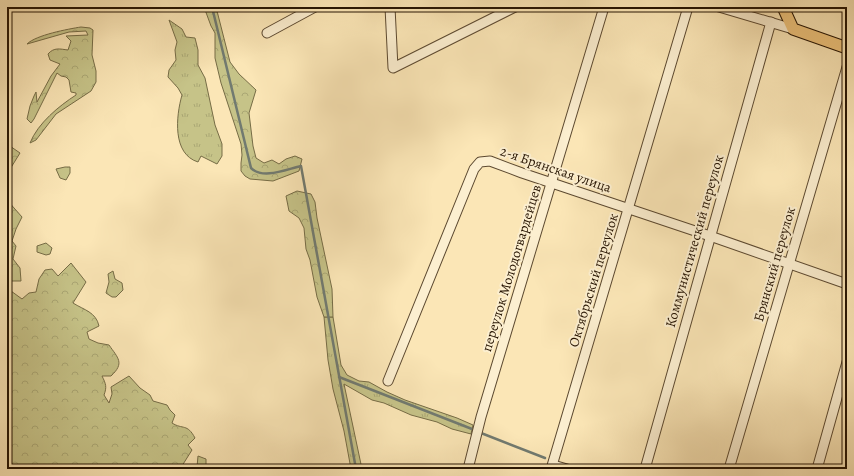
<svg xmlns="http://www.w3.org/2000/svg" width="854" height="476" font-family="Alegreya,serif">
  <defs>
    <pattern id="grass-tufts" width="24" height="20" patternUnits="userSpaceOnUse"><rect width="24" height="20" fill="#c6c388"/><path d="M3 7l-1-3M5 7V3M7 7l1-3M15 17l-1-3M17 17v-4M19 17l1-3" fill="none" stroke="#aaa774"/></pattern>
    <pattern id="forest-crowns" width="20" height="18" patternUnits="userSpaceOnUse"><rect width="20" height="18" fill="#c6c388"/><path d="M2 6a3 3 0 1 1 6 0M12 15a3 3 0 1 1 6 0" fill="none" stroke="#aaa774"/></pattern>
  </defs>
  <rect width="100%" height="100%" fill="#fbe6b6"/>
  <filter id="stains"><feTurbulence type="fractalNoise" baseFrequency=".005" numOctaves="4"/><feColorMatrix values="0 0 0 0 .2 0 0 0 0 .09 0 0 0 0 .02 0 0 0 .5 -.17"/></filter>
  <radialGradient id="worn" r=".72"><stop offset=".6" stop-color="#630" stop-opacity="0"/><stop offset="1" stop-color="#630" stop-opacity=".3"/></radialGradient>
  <!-- grass -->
  <g fill="url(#grass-tufts)" stroke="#766c46">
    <path d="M169,20l13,9 4,8 9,1 3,12v15l7,13 10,47 7,19v12l-5,8 -16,-8 -3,6c-26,-8 -22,-46 -16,-67l-4,-7 -10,-11 1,-7 7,-10 -1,-10 2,-8z"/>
    <polygon points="324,317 333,317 341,365 347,375 359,381 369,382 387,392 405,400 457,418 473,425 471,434 452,429 437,422 411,415 384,403 372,400 344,384 362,469 351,469 344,431 333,389 328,360"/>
  </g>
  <!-- forest -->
  <g fill="url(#forest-crowns)" stroke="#766c46">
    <polygon points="204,7 216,7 230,62 239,74 256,90 249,113 253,146 256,158 264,163 272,160 279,164 286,159 295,156 302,159 299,171 273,181 250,179 245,176 241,171 241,163 242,155 241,144 221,83 215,58 215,33 211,26"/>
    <path d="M81,27l9,1 3,2 -1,25 4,16v11l-5,9 -35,23 -20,26 -6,3c8,-20 29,-37 46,-48v-2l-5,-1 -2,-12 -3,-3 -5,-1 -4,-3 -23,46 -3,4 -4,-4 3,-13 4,-10 2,-4 1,10 14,-26 9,-12 -10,-4 -2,-6c6,-7 12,-5 20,-4l3,-9 -5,-5 22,-1 -2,-4 -17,1 -42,12c9,-9 41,-15 54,-17z"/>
    <polygon points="7,144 20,153 7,174"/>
    <polygon points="65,167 70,167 70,173 66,180 60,178 56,169"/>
    <polygon points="297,191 311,194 315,202 317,218 332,289 333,317 324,317 317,297 310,260 306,249 304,228 299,218 289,211 286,196"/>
    <polygon points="7,200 22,217 16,229 12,241 16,246 13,259 20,268 21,281 7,281"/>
    <polygon points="46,243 52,248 50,254 46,255 37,252 37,246"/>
    <path d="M71,263l15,19 -13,21c11,7 23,9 26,23l-12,6 2,7 9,4 11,2c9,13 16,18 2,31h-9c4,8 5,11 2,19l5,8 3,-9 -1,-7 18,-11 11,12 10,7 3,6 14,4 3,5 5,5 -3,8c11,7 15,0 23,15l-7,7 4,5 -12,19h-173v-184l4,6 11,8 7,-6 7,-1 3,-13 6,-9 7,-1 6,7z"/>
    <polygon points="113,271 115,279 122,283 123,290 116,297 112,297 106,293 109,282 108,274"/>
    <polygon points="198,456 206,459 206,467 208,469 192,469 197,467"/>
  </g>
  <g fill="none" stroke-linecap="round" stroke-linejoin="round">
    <!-- stream -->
    <g stroke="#717a70" stroke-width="2.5">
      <path d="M212,7l39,161c12,12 36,1 50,-2l55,303"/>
      <polyline points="339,377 472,429"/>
      <polyline points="481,433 545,458"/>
    </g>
    <defs>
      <g id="minor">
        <polyline points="390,7 393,68 515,7"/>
        <polyline points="719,7 793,29"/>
        <polyline points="267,33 315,7"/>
        <polyline points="388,381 474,169 480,162 490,161 522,173 710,236 847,284"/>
        <polyline points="553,465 567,469"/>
        <polyline points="468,469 481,417 604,7"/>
        <polyline points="551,469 688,7"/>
        <polyline points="645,469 771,22"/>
        <polyline points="729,469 847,67"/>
        <polyline points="817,469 847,362"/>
      </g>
      <polyline id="major" points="783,7 793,29 847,48"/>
    </defs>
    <!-- minor casing -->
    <use href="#minor" stroke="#5c4930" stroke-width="11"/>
    <!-- major casing -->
    <use href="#major" stroke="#271503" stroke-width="13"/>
    <!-- minor -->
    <use href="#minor" stroke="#fcefd0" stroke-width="9"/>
    <!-- major -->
    <use href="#major" stroke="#eec37b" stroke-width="11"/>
  </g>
  <g text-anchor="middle" stroke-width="4" stroke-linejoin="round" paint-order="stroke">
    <!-- street labels -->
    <g font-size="14" fill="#271503" stroke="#fcefd0">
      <text transform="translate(556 169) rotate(19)" y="5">2-я Брянская улица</text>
      <text transform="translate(694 241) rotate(-74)" y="5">Коммунистический переулок</text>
      <text transform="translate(774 264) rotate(-74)" y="5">Брянский переулок</text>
      <text transform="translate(511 268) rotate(-73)" y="5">переулок Молодогвардейцев</text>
      <text transform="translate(593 280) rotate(-73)" y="5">Октябрьский переулок</text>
    </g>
  </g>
  <!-- margin -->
  <rect width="854" height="476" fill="none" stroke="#fbe6b6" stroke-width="24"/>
  <rect x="8" y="8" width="838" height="460" fill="none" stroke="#271503" stroke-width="2"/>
  <rect x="12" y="12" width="830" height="452" fill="none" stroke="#271503"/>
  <rect width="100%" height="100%" filter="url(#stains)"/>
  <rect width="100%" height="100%" fill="url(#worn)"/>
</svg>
